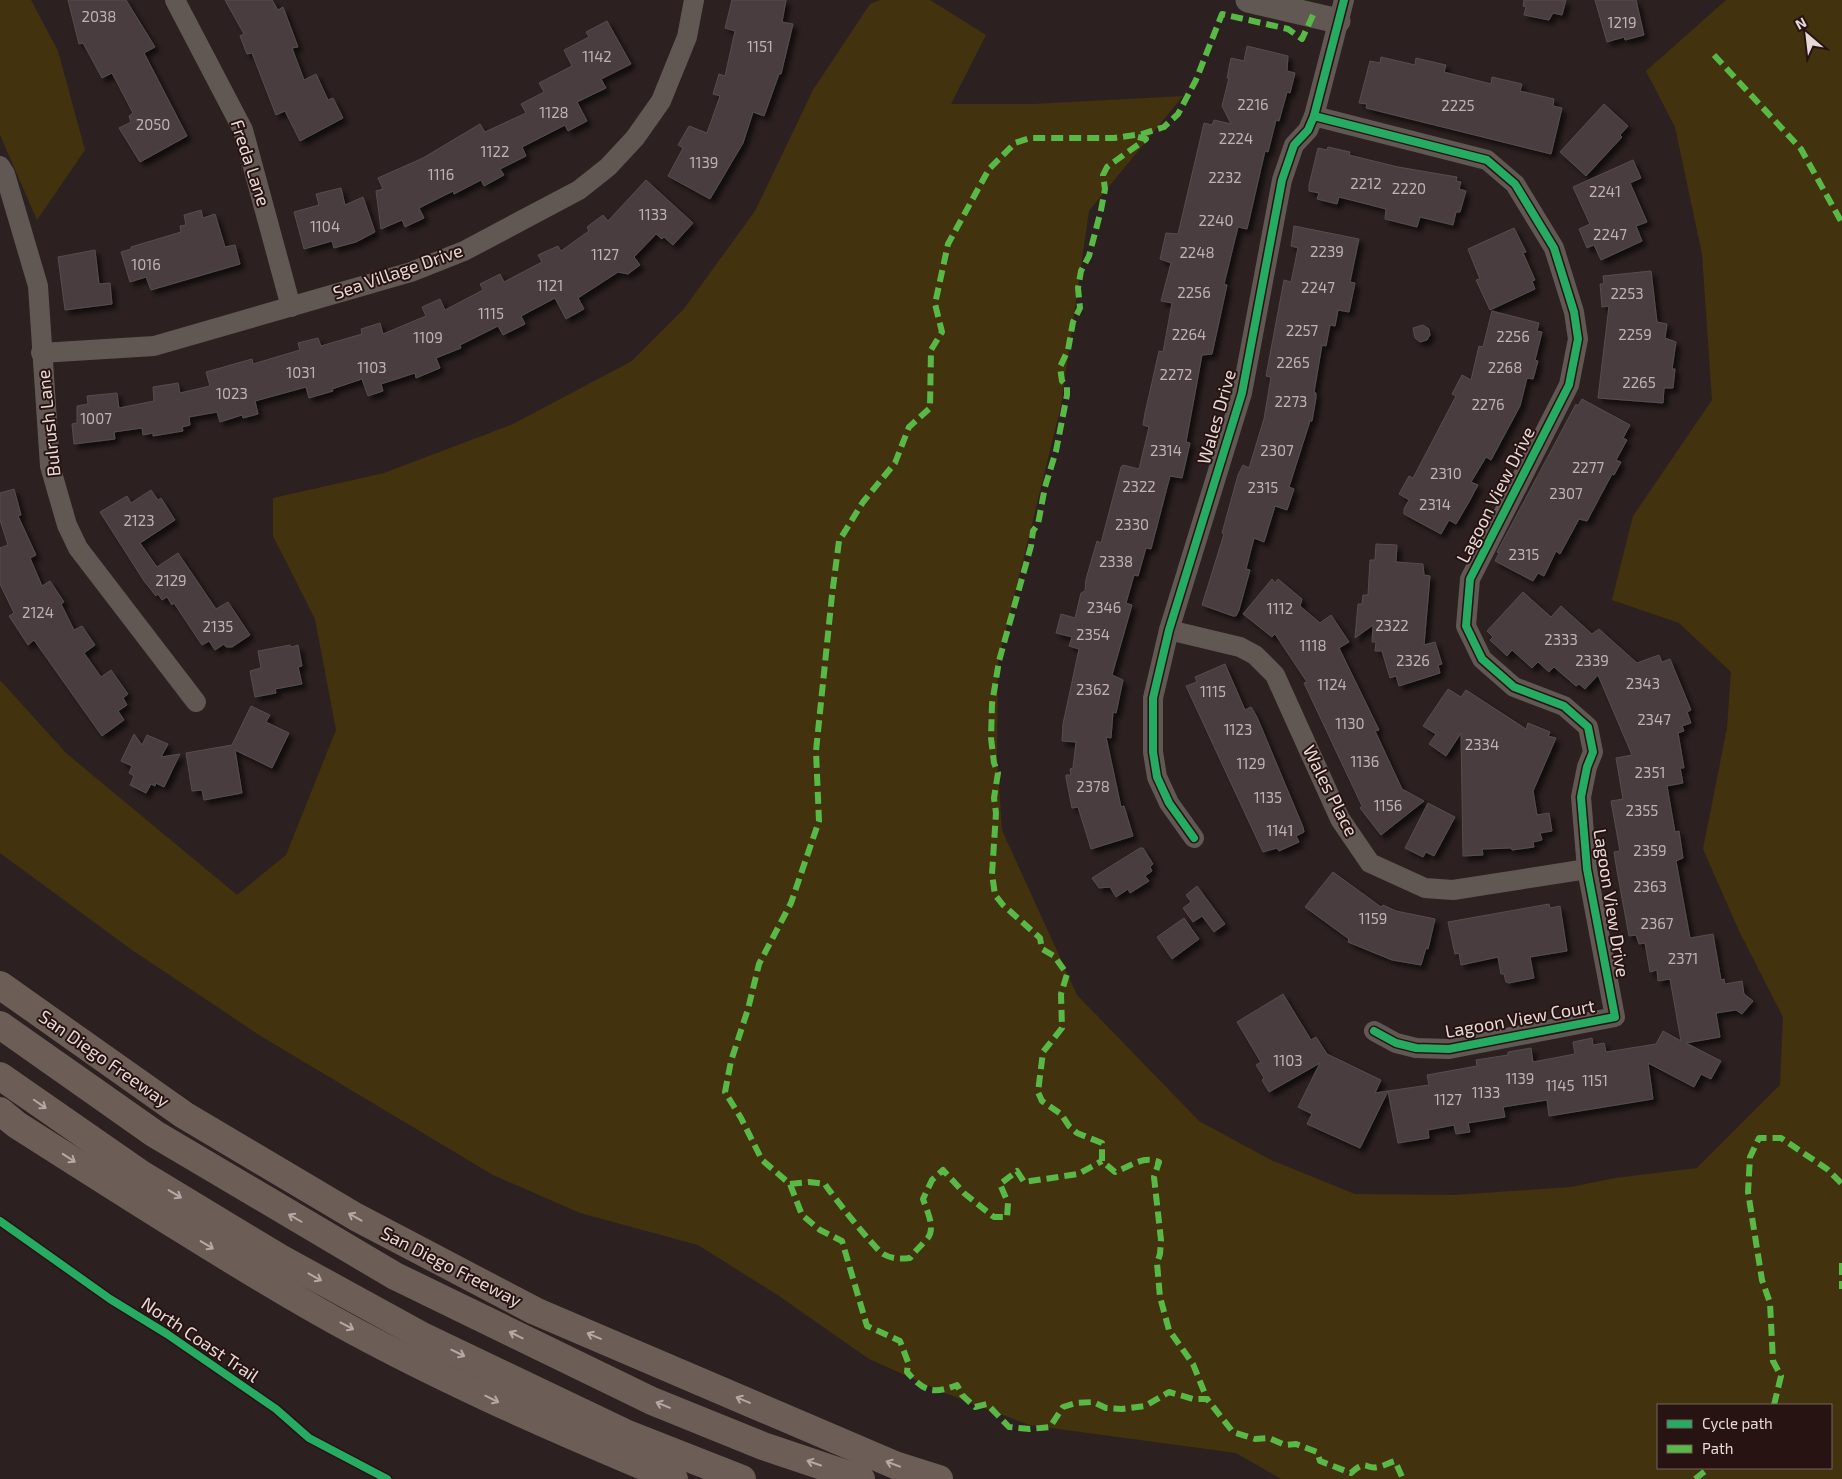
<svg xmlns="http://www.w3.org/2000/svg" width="1842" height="1479" font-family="'Exo 2',sans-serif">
  <defs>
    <filter id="shadow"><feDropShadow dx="4.5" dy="4.5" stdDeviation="2.5" flood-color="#0009"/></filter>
  </defs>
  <rect width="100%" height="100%" fill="#2c2120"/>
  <!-- green -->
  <g fill="#42320e" fill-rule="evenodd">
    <polygon points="0,0 31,0 58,51 85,150 37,220 0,135"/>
    <path d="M880,0h50l56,35 -35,69h82l150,-8 -94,115 -28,195 -63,256 -1,95 5,73 75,165 122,126 72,39 84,34 99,1 117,-8 44,-9 82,-10 83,-83 3,-68 -44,-86 -36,-82 24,-121 4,-56 -52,-49 -67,-23 21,-84 79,-116 -10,-146 -27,-127 -29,-56 80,-71h116v1479h-561l-45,-26 -207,-28 -84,-32 -76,-34 -90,-63 -81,-51 -118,-32 -87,-38 -234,-140 -127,-85 -132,-97v-173l66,73 171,142 49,-40 50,-125 -21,-111 -42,-83v-38l111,-25 129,-49 119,-63 51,-51 72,-99 58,-121 57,-86zM1831,1405v63h-173v-63z"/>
  </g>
  <!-- building -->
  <g fill="#483e40" stroke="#574d4e" filter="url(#shadow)">
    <polygon points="68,0 126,0 155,47 144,53 187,136 140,162 119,128 131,122 129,116 133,113 112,73 102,78 83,43 79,44"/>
    <polygon points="225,0 272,0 278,10 283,7 298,47 292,48 304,80 316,74 328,100 333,98 343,118 300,141 285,111 276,115 252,53 247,54 240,36 244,34"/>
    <polygon points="732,0 786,0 782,22 793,24 781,74 779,74 764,116 753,112 743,143 710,199 668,176 683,148 678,145 689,126 707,133 720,96 713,94 719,74 725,76 735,31 725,28"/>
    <polygon points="1524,0 1566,0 1562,15 1553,13 1549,20 1524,15 1526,7 1523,6"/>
    <polygon points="1595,0 1636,0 1644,35 1625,40 1624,37 1607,42"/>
    <polygon points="607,21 631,64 601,79 606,88 577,102 587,121 568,131 565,125 522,147 526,156 500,169 504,175 484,186 481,180 454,194 453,191 419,208 424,218 405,227 402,220 381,229 376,191 383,189 378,178 423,158 480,124 485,132 526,113 521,104 544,92 539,83 572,66 564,50 589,37 586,32"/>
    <polygon points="1247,46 1288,56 1287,71 1295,73 1290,93 1287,92 1279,121 1276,120 1268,152 1265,151 1247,229 1238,227 1224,284 1227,285 1212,354 1202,355 1186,442 1190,443 1182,478 1170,476 1151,549 1146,548 1138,576 1134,575 1126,603 1132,605 1112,675 1123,680 1116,713 1113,712 1111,738 1106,737 1121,807 1124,806 1133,836 1091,849 1078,807 1072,808 1066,778 1066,775 1071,775 1070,769 1073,768 1076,742 1062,741 1063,724 1079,649 1069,646 1072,637 1056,633 1061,614 1075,618 1081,593 1085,591 1086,579 1097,541 1101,543 1121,467 1123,465 1139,469 1149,427 1143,425 1145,413 1159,351 1163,352 1172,303 1161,301 1171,263 1160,259 1166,233 1178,234 1204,123 1212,125 1214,120 1231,124 1222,106 1229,78 1227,78 1231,58 1244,61"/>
    <polygon points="1381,57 1415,65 1416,58 1446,65 1444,72 1491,84 1492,77 1522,84 1520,91 1554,99 1553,106 1562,108 1551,154 1366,108 1367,104 1359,103 1370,61 1380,63"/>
    <polygon points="1604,104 1628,126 1620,135 1622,137 1586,176 1560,152"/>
    <polygon points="1328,147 1350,152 1349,155 1398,167 1457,177 1456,181 1461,182 1459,189 1466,191 1460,212 1456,212 1453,225 1420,217 1417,227 1385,219 1386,209 1339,197 1337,204 1317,199 1319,193 1309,191 1309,185 1318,148 1327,150"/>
    <polygon points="1633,160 1641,178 1630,183 1647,222 1636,226 1642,241 1601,260 1594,245 1587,248 1579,229 1590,224 1573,187"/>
    <polygon points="646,180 693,223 673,245 664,237 662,239 656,234 634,257 640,265 628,274 618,272 578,298 584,309 566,319 555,298 521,316 525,324 503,335 498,326 460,345 461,348 436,358 440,368 416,378 415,373 381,384 383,391 368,396 362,379 332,389 333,391 309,398 306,387 255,401 258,414 243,418 242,415 220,422 217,412 189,417 190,425 182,427 183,431 153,436 153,433 143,435 142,428 114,432 115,439 74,444 72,424 77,423 77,406 88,404 87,396 117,393 119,408 154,401 153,387 178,383 180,393 210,386 206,372 252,359 253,364 300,350 298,343 318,338 321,346 362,334 361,329 380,323 383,334 426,316 422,307 440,299 445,310 483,290 480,284 500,274 504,282 542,262 538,255 558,246 561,251 589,231 587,227 603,215 608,221"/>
    <polygon points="341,188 345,205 363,197 375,232 356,242 334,248 332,241 304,249 294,212 319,205 316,194"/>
    <polygon points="201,210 203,218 215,214 225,247 235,245 240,264 151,290 146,277 130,282 121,252 131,249 131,247 181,232 180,226 186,225 184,215"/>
    <polygon points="1294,226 1359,239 1350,282 1355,283 1349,312 1338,310 1335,326 1330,325 1326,346 1322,345 1314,392 1316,393 1316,398 1312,421 1310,421 1289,487 1294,489 1287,510 1275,506 1264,542 1254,538 1246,569 1250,570 1239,610 1236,616 1233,616 1202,605 1224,534 1222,533 1238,475 1243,465 1249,468 1264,419 1271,377 1266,376 1284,280 1291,282 1298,248 1291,246"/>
    <polygon points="1514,228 1526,252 1523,253 1535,280 1532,281 1535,289 1490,310 1476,280 1480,279 1468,249"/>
    <polygon points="95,250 99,284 110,283 112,304 65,310 58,257"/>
    <polygon points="1651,271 1657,322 1667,324 1665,338 1676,342 1672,369 1675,369 1673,388 1664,388 1663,403 1598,398 1609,306 1602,307 1600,284 1604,284 1603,276"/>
    <polygon points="1492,311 1539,323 1537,331 1542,332 1535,360 1538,361 1533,379 1527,378 1520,406 1491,460 1486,457 1471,482 1478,485 1470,500 1456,524 1449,520 1441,534 1404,514 1404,509 1409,500 1399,494 1409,476 1413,478 1433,440 1456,396 1452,394 1462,375 1471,380 1479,346 1483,347"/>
    <polygon points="1423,325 1429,329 1430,335 1427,340 1420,342 1415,338 1413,328"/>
    <polygon points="1582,399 1630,425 1623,438 1627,440 1616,460 1621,462 1614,475 1612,474 1587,521 1579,519 1560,554 1556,551 1544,576 1538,573 1533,581 1495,561 1499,553 1497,552 1576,404 1578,406"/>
    <polygon points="14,489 21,515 18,516 36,555 30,558 42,586 50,581 64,602 61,604 74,630 82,626 95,645 84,653 101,677 111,670 128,694 123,698 127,705 118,711 124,720 102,736 34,640 28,645 9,616 14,613 0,584 0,548 8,545 0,520 0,493"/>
    <polygon points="151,490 158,500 161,498 175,520 140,543 157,567 178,553 216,609 228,602 250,635 232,647 226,647 224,644 215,650 209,641 202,645 174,603 172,605 167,597 162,600 158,594 156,596 144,581 100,512 127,496 131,503"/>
    <polygon points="1376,544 1397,545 1396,562 1423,564 1424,575 1430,576 1424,645 1435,642 1442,664 1438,665 1440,673 1399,686 1396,676 1390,678 1382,651 1375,651 1376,642 1372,642 1373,625 1355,638 1358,604 1362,604 1363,595 1368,595 1370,560 1375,560"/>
    <polygon points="1272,579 1275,583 1278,579 1302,599 1300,606 1320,623 1331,615 1349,642 1339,648 1379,730 1375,731 1402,789 1424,801 1381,835 1360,808 1362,806 1304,683 1307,682 1275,634 1272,637 1243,614"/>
    <polygon points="1523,592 1551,617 1561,606 1592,634 1599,629 1637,663 1659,655 1662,662 1670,659 1691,710 1687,712 1691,723 1682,726 1684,731 1678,733 1684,768 1680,768 1683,783 1667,786 1675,832 1679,831 1683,858 1676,861 1690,938 1713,934 1721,980 1724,979 1725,984 1742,981 1744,994 1753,1001 1742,1014 1736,1010 1716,1013 1720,1037 1686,1043 1721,1061 1711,1079 1701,1074 1694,1087 1648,1063 1653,1099 1549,1116 1547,1100 1503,1107 1505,1117 1468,1123 1470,1132 1456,1134 1454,1125 1428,1130 1429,1138 1398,1143 1388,1091 1429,1085 1427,1075 1477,1066 1476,1060 1508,1055 1508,1052 1531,1048 1533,1062 1575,1054 1573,1042 1592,1038 1593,1045 1604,1043 1606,1052 1656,1044 1663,1031 1681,1041 1670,979 1658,981 1657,970 1650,972 1645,943 1639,944 1636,935 1629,936 1617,871 1614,852 1620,851 1611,801 1623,799 1616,758 1632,755 1598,675 1585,689 1579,684 1576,686 1554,667 1549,672 1538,662 1532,668 1512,650 1507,656 1490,640 1493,637 1487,631"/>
    <polygon points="290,645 291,647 298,645 302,666 298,667 302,684 275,689 276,693 255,697 250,671 261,668 258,651"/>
    <polygon points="1225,664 1245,710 1251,707 1257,717 1303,827 1304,832 1296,836 1299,842 1279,851 1277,848 1263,852 1186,686 1197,682 1195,677"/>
    <polygon points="1448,689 1461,697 1466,690 1526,729 1528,723 1550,732 1548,736 1556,738 1533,791 1537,815 1549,813 1552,831 1540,833 1542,840 1533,842 1534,847 1512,850 1511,848 1482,849 1483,855 1463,856 1461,733 1446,756 1429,744 1436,734 1423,726"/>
    <polygon points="251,706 270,715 266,722 289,733 272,768 235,750 242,793 204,800 202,790 192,791 186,753 232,745"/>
    <polygon points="134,734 142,745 147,735 168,744 161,757 180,754 164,787 156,783 155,786 151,784 146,793 130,785 134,776 129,773 132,766 121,761"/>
    <polygon points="1428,803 1455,817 1434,856 1426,852 1423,857 1405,848"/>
    <polygon points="1140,848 1143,848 1153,864 1150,867 1152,871 1145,876 1149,881 1130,893 1128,889 1116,897 1110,887 1099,888 1092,878"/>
    <polygon points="1333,872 1381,907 1383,905 1396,911 1435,919 1428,949 1426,948 1421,965 1392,960 1348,942 1349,939 1305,907"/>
    <polygon points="1197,886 1225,924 1214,932 1202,916 1193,922 1183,908 1191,902 1186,895"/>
    <polygon points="1549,904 1550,908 1560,906 1567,951 1530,957 1534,978 1509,983 1506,982 1504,974 1501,974 1498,957 1461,965 1459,953 1455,954 1448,922"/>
    <polygon points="1184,918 1199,939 1172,959 1157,937"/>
    <polygon points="1283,994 1311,1040 1316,1037 1327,1054 1381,1080 1375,1093 1388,1091 1360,1148 1307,1124 1312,1114 1298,1107 1320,1063 1269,1092 1262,1080 1264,1078 1256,1065 1261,1062 1259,1059 1237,1022"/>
  </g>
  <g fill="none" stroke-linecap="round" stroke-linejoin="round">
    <!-- minor -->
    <g stroke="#625853" stroke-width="20">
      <polyline points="175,0 243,130 291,307"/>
      <polyline points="1314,116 1487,160 1515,184 1554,248 1574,312 1578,339 1569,385 1470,579 1466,626 1482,659 1514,687 1564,706 1588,727 1593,752 1587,767 1581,797 1587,869 1615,1017 1449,1049 1416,1048 1396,1043 1374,1031"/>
      <polyline points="0,166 5,174 38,286 50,466 67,525 78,548 196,702"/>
      <polyline points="41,353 154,346 411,272 464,251 579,190 608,167 635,138 661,101 687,37 694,0"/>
      <polyline points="1169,630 1240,647 1255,655 1275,675 1340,819 1370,863 1425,888 1453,890 1587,869"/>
      <polyline points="1194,838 1169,803 1157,777 1153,752 1153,698 1169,630 1242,393 1282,180 1294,145 1308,130 1314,116 1344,0"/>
    </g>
    <!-- tertiary -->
    <polyline stroke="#625853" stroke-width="25" points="1248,0 1338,21"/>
    <!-- motorway -->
    <g stroke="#6c5e57" stroke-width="28">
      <polyline points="0,985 184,1115 356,1217 535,1311 895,1465 939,1479"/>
      <polyline points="0,1025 155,1134 395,1276 652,1401 763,1446 861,1479"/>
      <polyline points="0,1076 141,1174 280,1258 424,1337 625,1433 742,1479"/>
      <path d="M0,1111l17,14c99,63 197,126 299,185 114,65 236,118 358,169"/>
    </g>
    <!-- quiet -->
    <g stroke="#58b947" stroke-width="6" stroke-dasharray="12 6" stroke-linecap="butt">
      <path d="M1313,15l-11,24 -14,-10 -66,-15 -26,66 -18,34 -14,13 -22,7 -28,4h-84l-15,5 -26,26 -41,75 -13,60 7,28 -11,18 -1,58 -21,19 -14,36 -32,39 -24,39 -7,54 -16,156 3,70 -28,82 -32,61 -11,45 -17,52 -6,31 16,26 21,42 28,24 12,31 18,15 22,11 25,85 33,15 8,21 -1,10c17,19 25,23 50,13l5,10 13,12 12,-3 22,23 21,2 20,-2 13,-20 13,-4 17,-1 13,6 16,1 23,-3 24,-14 24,7h14l26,33 22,7 14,-1 16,7 11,-1 21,8 3,9 31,12c16,-15 14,-3 27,-6 6,-1 10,-4 17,-6l8,18"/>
      <polyline points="1714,55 1801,149 1842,223"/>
      <path d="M1138,137l8,2 -39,28 -4,8 2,14 -4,21 -12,46 -8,15 -3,17 2,20 -7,14 -5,28 -8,17 2,14 5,5v9l-11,56 -11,36 -7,37 -5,7 -2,15 -32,115 -7,43 -1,34 3,25 4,10 -4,25 2,15 -4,61 3,21 8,10 37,33 2,11 12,7 13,18 -6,20 1,34 -19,24 -5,40 4,9 19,13 8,12 8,7 25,10v18l13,11c15,-5 27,-17 44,-10l-5,15 7,63 -1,14 -3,9 3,34 9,33 24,34 14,35"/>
      <path d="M790,1184l19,-2 16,2c6,10 50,65 58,70 9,5 17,5 27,4 5,-7 10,-11 16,-18 11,-10 1,-29 -3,-41l9,-19 11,-10 22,24 29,23h13l1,-14 -8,-19 17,-13 7,11 54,-8 24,-13"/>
      <polyline points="1842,1263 1842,1289"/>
      <polyline points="1774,1405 1781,1376 1773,1361 1770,1303 1762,1280 1748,1192 1750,1157 1759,1138 1781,1138 1827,1169 1842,1184"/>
      <polyline points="1695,1479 1709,1468"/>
    </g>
    <defs>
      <g id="cycleway">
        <polyline points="1314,116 1487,160 1515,184 1554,248 1574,312 1578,339 1569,385 1470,579 1466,626 1482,659 1514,687 1564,706 1588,727 1593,752 1587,767 1581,797 1587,869 1615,1017 1449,1049 1416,1048 1396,1043 1374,1031"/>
        <polyline points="1194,838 1169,803 1157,777 1153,752 1153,698 1169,630 1242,393 1282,180 1294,145 1308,130 1314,116 1344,0"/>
        <polyline points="0,1221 110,1299 167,1334 276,1409 309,1438 387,1479"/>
      </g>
    </defs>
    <!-- cycleway casing -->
    <use href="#cycleway" stroke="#271312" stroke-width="11"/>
    <!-- cycleway -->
    <use href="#cycleway" stroke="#26ab63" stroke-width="8"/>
  </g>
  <!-- one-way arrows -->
  <defs><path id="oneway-shaft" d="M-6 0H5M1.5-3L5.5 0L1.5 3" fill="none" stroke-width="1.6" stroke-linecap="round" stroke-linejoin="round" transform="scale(1.25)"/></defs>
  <g stroke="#b6a8a4">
    <use href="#oneway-shaft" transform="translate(40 1104) rotate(35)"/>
    <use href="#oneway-shaft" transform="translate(69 1158) rotate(33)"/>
    <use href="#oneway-shaft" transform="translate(175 1194) rotate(31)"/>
    <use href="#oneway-shaft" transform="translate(355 1217) rotate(-151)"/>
    <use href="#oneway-shaft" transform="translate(295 1218) rotate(-150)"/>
    <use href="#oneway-shaft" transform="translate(207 1245) rotate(31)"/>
    <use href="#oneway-shaft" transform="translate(315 1277) rotate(29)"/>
    <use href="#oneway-shaft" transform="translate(347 1326) rotate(28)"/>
    <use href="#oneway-shaft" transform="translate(516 1335) rotate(-154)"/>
    <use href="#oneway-shaft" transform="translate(594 1336) rotate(-157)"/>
    <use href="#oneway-shaft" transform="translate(458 1353) rotate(26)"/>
    <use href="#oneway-shaft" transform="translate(492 1399) rotate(26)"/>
    <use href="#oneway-shaft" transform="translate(743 1400) rotate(-157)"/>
    <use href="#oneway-shaft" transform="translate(663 1405) rotate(-158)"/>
    <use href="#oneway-shaft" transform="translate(814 1463) rotate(-161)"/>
    <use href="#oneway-shaft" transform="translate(893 1464) rotate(-159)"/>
  </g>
  <g text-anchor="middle" stroke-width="4" stroke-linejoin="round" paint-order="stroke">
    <!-- number labels -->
    <g font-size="15" fill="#bfb2b1">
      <text x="99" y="22">2038</text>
      <text x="1622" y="28">1219</text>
      <text x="760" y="52">1151</text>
      <text x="597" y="62">1142</text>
      <text x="1253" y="110">2216</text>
      <text x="1458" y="111">2225</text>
      <text x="554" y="118">1128</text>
      <text x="153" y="130">2050</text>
      <text x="1236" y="144">2224</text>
      <text x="495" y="157">1122</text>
      <text x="704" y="168">1139</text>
      <text x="441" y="180">1116</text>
      <text x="1225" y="183">2232</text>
      <text x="1366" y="189">2212</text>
      <text x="1409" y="194">2220</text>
      <text x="1605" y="197">2241</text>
      <text x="653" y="220">1133</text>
      <text x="1216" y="226">2240</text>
      <text x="325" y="232">1104</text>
      <text x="1610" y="240">2247</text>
      <text x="1327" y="257">2239</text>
      <text x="1197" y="258">2248</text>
      <text x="605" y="260">1127</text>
      <text x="146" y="270">1016</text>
      <text x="550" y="291">1121</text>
      <text x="1318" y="293">2247</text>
      <text x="1194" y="298">2256</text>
      <text x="1627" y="299">2253</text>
      <text x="491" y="319">1115</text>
      <text x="1302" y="336">2257</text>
      <text x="1189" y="340">2264</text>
      <text x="1635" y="340">2259</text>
      <text x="1513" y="342">2256</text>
      <text x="428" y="343">1109</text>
      <text x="1293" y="368">2265</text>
      <text x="372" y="373">1103</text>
      <text x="1505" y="373">2268</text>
      <text x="301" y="378">1031</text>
      <text x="1176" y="380">2272</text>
      <text x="1639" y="388">2265</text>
      <text x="232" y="399">1023</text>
      <text x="1291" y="407">2273</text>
      <text x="1488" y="410">2276</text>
      <text x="96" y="424">1007</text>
      <text x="1166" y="456">2314</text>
      <text x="1277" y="456">2307</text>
      <text x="1588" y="473">2277</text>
      <text x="1446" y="479">2310</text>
      <text x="1139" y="492">2322</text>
      <text x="1263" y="493">2315</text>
      <text x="1566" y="499">2307</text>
      <text x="1435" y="510">2314</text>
      <text x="139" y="526">2123</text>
      <text x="1132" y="530">2330</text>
      <text x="1524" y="560">2315</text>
      <text x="1116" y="567">2338</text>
      <text x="171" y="586">2129</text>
      <text x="1104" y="613">2346</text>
      <text x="1280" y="614">1112</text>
      <text x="38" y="618">2124</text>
      <text x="1392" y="631">2322</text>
      <text x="218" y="632">2135</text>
      <text x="1093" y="640">2354</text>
      <text x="1561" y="645">2333</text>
      <text x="1313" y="651">1118</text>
      <text x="1413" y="666">2326</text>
      <text x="1592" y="666">2339</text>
      <text x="1643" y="689">2343</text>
      <text x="1332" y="690">1124</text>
      <text x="1093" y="695">2362</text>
      <text x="1213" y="697">1115</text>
      <text x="1654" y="725">2347</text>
      <text x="1350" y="729">1130</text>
      <text x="1238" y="735">1123</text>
      <text x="1482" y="750">2334</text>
      <text x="1365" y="767">1136</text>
      <text x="1251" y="769">1129</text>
      <text x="1650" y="778">2351</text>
      <text x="1093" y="792">2378</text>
      <text x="1268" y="803">1135</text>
      <text x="1388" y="811">1156</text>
      <text x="1642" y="816">2355</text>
      <text x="1280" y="836">1141</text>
      <text x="1650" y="856">2359</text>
      <text x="1650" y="892">2363</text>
      <text x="1373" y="924">1159</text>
      <text x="1657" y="929">2367</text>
      <text x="1683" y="964">2371</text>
      <text x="1288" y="1066">1103</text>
      <text x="1520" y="1084">1139</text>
      <text x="1595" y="1086">1151</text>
      <text x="1560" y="1091">1145</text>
      <text x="1486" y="1098">1133</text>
      <text x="1448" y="1105">1127</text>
    </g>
    <!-- street labels -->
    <g font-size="18" fill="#e7d9d7" stroke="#271312">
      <text transform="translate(250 163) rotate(72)" y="6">Freda Lane</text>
      <text transform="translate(398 272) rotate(-19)" y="6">Sea Village Drive</text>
      <text transform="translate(1217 417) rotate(-74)" y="6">Wales Drive</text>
      <text transform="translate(49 423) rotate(-96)" y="6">Bulrush Lane</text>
      <text transform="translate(1496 495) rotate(-63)" y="6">Lagoon View Drive</text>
      <text transform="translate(1330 791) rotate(63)" y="6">Wales Place</text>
      <text transform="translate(1611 903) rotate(81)" y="6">Lagoon View Drive</text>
      <text transform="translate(1520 1019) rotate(-10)" y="6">Lagoon View Court</text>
      <text transform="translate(104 1059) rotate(35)" y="6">San Diego Freeway</text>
      <text transform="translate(451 1267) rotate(27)" y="6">San Diego Freeway</text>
      <text transform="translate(200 1340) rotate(34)" y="6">North Coast Trail</text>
    </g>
  </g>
  <!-- legend -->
  <rect x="1657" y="1404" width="175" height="65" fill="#271312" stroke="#746261"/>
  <rect x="1667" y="1420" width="25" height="8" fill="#26ab63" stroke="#746261"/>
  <text x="1702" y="1429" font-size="15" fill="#e7d9d7">Cycle path</text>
  <rect x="1667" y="1445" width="25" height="8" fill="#58b947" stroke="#746261"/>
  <text x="1702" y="1454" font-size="15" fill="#e7d9d7">Path</text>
  <!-- north arrow -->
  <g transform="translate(1807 35) rotate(332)" stroke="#271312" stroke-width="4" paint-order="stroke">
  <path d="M0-4L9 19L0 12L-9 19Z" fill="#e7d9d7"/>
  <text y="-8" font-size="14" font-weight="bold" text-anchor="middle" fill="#e7d9d7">N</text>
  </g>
</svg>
